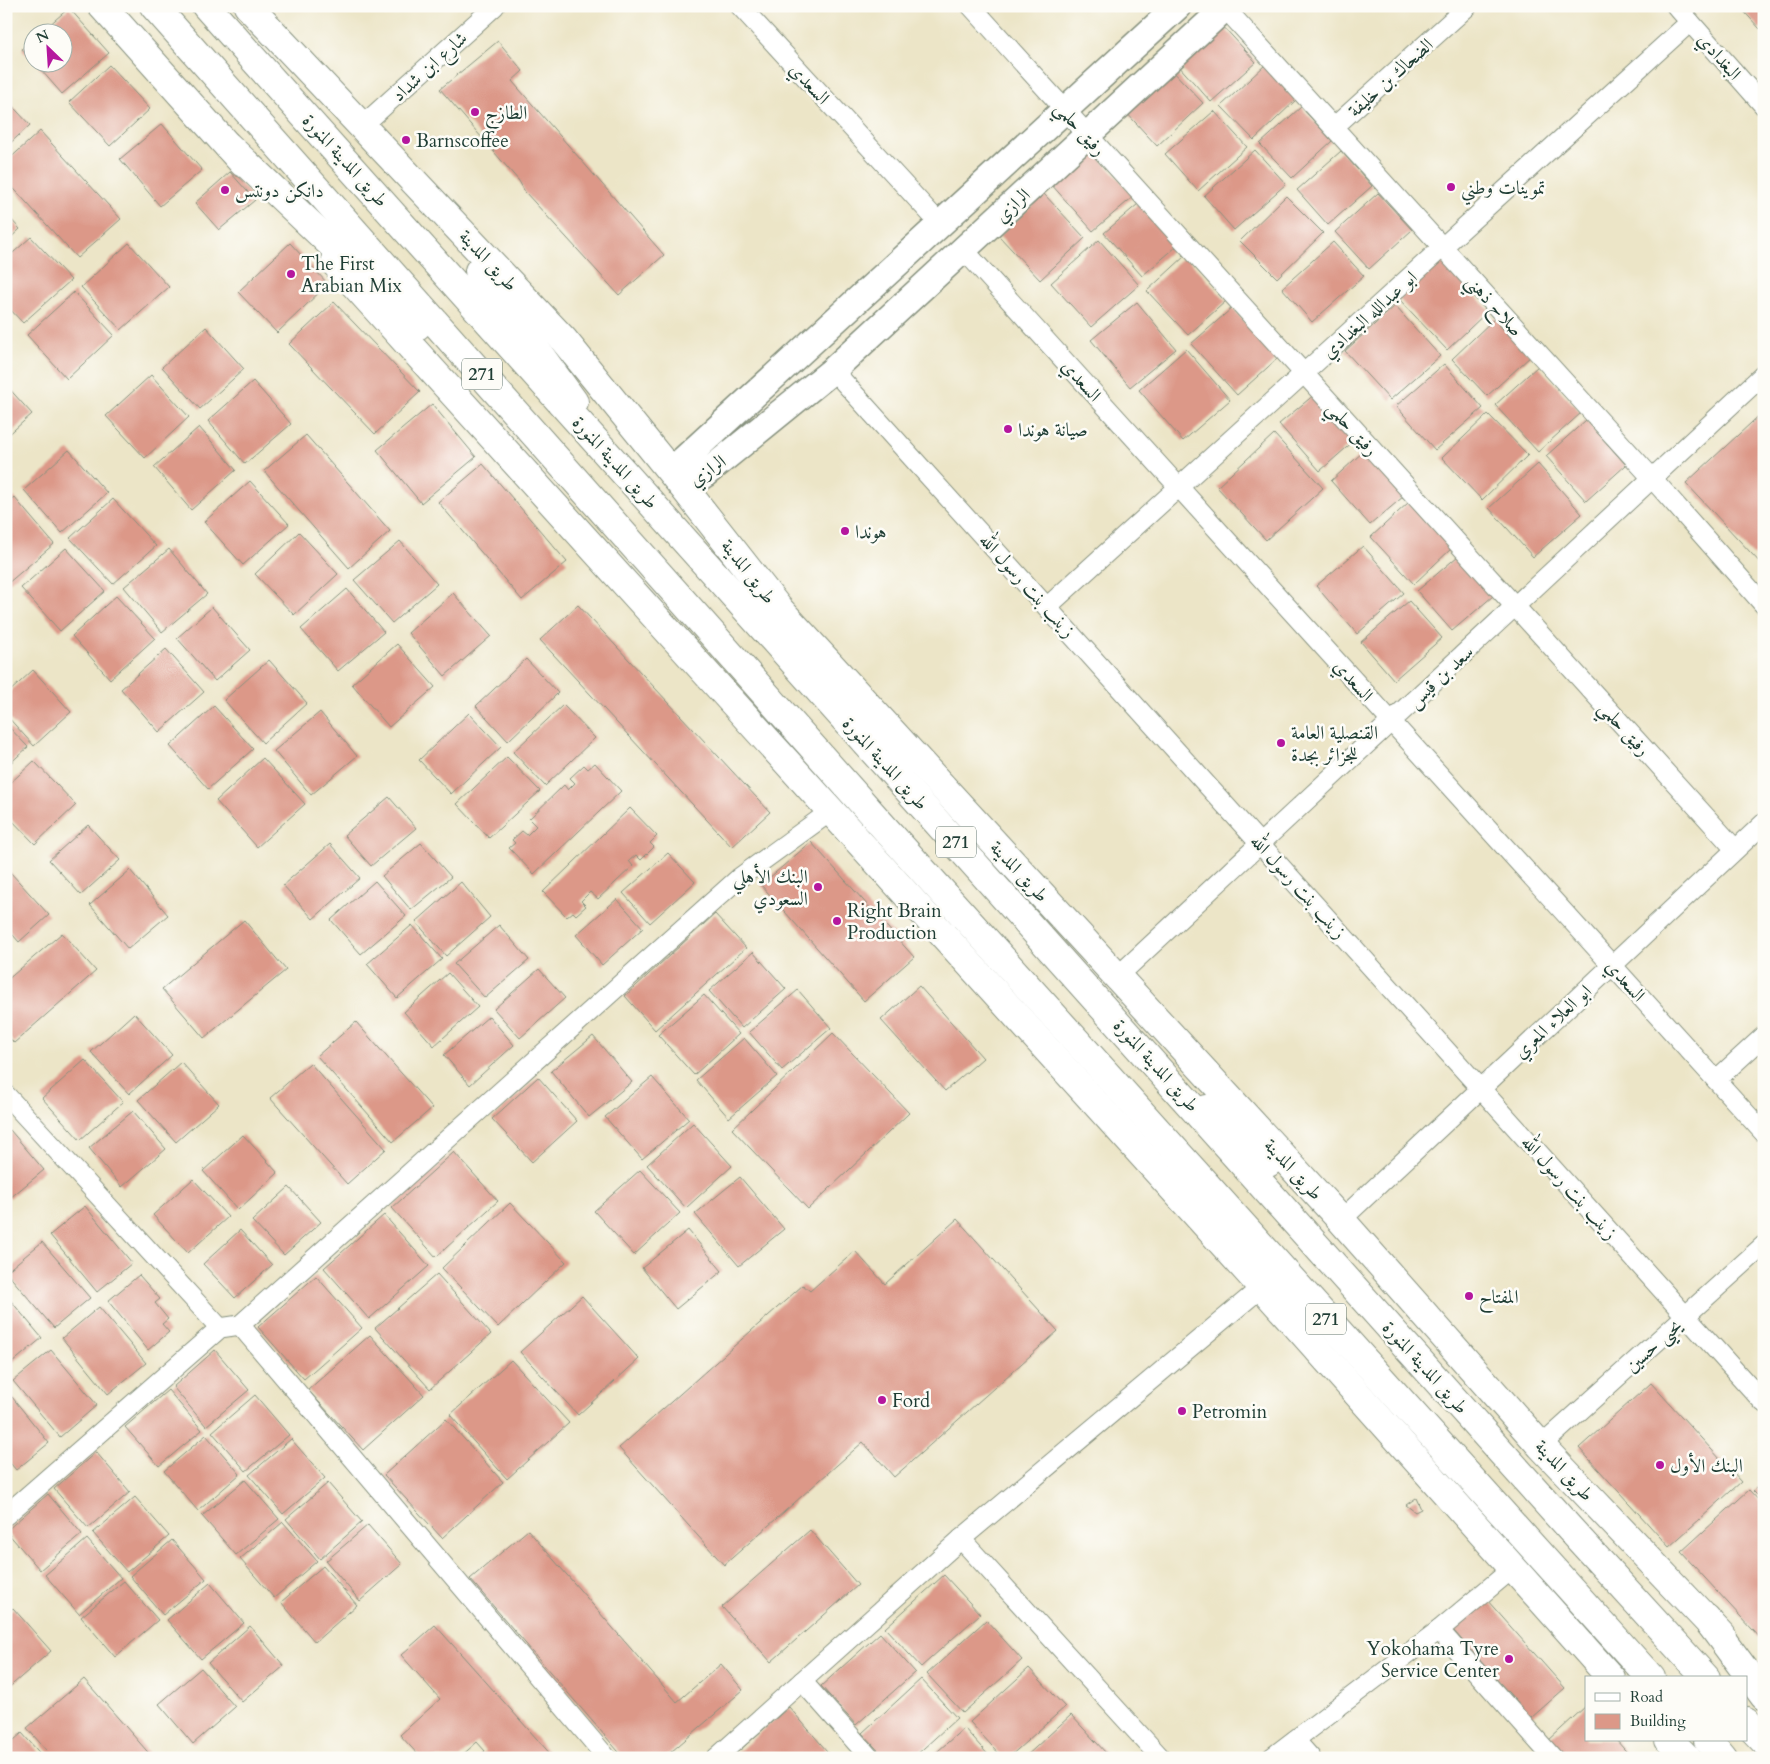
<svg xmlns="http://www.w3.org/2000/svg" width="1770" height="1764" font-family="Cardo,Amiri,serif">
  <rect width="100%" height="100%" fill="#fdfcf7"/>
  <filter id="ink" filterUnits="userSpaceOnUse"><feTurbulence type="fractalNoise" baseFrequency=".02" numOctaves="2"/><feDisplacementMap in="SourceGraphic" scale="10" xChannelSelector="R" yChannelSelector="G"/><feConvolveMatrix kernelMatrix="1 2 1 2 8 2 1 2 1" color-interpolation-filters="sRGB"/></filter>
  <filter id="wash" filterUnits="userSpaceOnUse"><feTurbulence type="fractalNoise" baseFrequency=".0096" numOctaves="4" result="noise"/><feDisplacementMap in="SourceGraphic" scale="20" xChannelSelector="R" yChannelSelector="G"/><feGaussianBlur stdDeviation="1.12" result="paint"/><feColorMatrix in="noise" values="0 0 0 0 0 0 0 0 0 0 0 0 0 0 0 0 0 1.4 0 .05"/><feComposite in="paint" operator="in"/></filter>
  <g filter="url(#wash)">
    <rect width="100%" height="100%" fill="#ece5c7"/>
    <g id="blocks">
      <!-- building -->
      <g fill="#dc9888">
        <polygon points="1739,6 1764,6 1764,26 1760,29"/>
        <polygon points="69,8 109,53 62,94 34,62 62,62 62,32 41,32"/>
        <polygon points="1221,24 1256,62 1211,102 1177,64"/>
        <polygon points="32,40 32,61 22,49"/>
        <polygon points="498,41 523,71 512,81 664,255 619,295 525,192 519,181 440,89"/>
        <polygon points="109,65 150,109 110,146 69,102"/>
        <polygon points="1265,65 1297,99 1254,140 1221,106"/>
        <polygon points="1170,68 1203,103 1157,146 1124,110"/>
        <polygon points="6,99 30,125 6,147"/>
        <polygon points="1301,107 1332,141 1292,178 1260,144"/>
        <polygon points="1214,111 1247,147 1198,191 1165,154"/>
        <polygon points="162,124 202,170 160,206 120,159"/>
        <polygon points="40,131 121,219 77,258 6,180 6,162"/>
        <polygon points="1091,148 1134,196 1093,231 1050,183"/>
        <polygon points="1255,150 1286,184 1234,230 1204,196"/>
        <polygon points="1341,151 1372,186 1328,225 1297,190"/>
        <polygon points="230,172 255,200 219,230 195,203"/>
        <polygon points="1378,193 1412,230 1369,269 1335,232"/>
        <polygon points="1044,194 1085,238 1040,280 999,236"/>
        <polygon points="1286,196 1323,233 1277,278 1240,241"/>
        <polygon points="1138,204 1176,247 1142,276 1104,233"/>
        <polygon points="6,214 20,229 6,242"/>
        <polygon points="31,237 71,280 23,323 6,305 6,259"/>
        <polygon points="1099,240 1139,285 1091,327 1051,283"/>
        <polygon points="1333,242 1364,276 1312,322 1282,288"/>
        <polygon points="129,243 169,287 121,330 81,287"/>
        <polygon points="290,243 328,284 277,333 238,292"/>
        <polygon points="1185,256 1226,301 1188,335 1147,291"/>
        <polygon points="1441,259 1489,310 1447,350 1399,299"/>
        <polygon points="74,292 114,335 67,379 27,335"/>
        <polygon points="334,302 420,392 375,434 289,344"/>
        <polygon points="1137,302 1176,349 1130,387 1091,340"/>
        <polygon points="1395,306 1440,356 1390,400 1345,351"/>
        <polygon points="1232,308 1278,358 1237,395 1191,344"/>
        <polygon points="1495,318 1531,356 1487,396 1452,359"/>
        <polygon points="206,327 244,369 200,409 162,367"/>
        <polygon points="1186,349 1230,400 1183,441 1139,390"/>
        <polygon points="1444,364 1483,408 1435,450 1396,406"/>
        <polygon points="1538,366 1581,413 1538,452 1495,405"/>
        <polygon points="151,375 189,417 145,458 106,416"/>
        <polygon points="253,381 291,424 245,464 208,421"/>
        <polygon points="6,385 32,414 6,437"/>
        <polygon points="1315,394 1355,440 1320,471 1279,424"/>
        <polygon points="432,404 476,457 421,503 377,450"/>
        <polygon points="1764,411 1764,567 1686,483"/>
        <polygon points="1488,414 1528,455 1482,500 1442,458"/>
        <polygon points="1586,420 1626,465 1586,501 1546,456"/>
        <polygon points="199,427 236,470 191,510 154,467"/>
        <polygon points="1274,434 1323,488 1266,540 1217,487"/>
        <polygon points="306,435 390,531 349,568 264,471"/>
        <polygon points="69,450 107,493 62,533 24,490"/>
        <polygon points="1364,451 1404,496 1370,525 1331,481"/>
        <polygon points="483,464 567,562 522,600 438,502"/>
        <polygon points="1538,464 1582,514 1533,557 1489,508"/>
        <polygon points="250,481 289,524 243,565 204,522"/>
        <polygon points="14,497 54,544 7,584 6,504"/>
        <polygon points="113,499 156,546 113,584 70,538"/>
        <polygon points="1409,502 1452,548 1414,584 1371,537"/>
        <polygon points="299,532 338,574 294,615 255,574"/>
        <polygon points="400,541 437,584 392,623 354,580"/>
        <polygon points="1363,546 1404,593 1357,634 1316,586"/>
        <polygon points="66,548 105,591 60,631 21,588"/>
        <polygon points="169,549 207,594 162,632 124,587"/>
        <polygon points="1458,556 1493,596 1452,631 1417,591"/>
        <polygon points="347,589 384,632 338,671 301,629"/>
        <polygon points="453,593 491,636 445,676 408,633"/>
        <polygon points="116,596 155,638 110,679 72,636"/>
        <polygon points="1409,601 1442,638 1394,680 1361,642"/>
        <polygon points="578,605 770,812 732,847 540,640"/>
        <polygon points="212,607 250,650 215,681 177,638"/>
        <polygon points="397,644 435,687 389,727 352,684"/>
        <polygon points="166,649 204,692 159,732 121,689"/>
        <polygon points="526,659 558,693 508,741 476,706"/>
        <polygon points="269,660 307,703 263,743 224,700"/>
        <polygon points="33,670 71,712 34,746 6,715 6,695"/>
        <polygon points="563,705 595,738 545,786 513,752"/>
        <polygon points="214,706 253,749 208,789 170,746"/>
        <polygon points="320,712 357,756 311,795 274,751"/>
        <polygon points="469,713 501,747 451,794 419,760"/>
        <polygon points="6,724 28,747 6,767"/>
        <polygon points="507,757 540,791 489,838 457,804"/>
        <polygon points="263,758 305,804 257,847 216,801"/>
        <polygon points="34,761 76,805 35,844 6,814 6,787"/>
        <polygon points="595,763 621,791 534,874 509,848 515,843 512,840 522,831 527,835 536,826 529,819 564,785 568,790 575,783 570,778 584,765 588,769"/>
        <polygon points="389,797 416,828 371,866 344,835"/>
        <polygon points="630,808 657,836 650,843 654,847 641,860 636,855 629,861 633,866 598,899 590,892 581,901 586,906 576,915 573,912 567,917 543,892"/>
        <polygon points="88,825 120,860 81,895 49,860"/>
        <polygon points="811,842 914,957 864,1001 761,885"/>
        <polygon points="421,843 451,877 411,910 382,876"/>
        <polygon points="330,844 360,878 313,919 283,885"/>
        <polygon points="668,853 695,882 650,923 623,893"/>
        <polygon points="130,870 168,915 128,949 90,905"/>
        <polygon points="10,872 49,915 19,942 6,927 6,875"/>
        <polygon points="375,881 406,916 361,954 331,920"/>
        <polygon points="461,882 490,917 446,956 416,922"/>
        <polygon points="617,899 643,928 602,965 576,935"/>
        <polygon points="715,914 746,948 655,1030 625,996"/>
        <polygon points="244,920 286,970 204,1038 162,989"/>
        <polygon points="412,925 442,959 397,998 367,964"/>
        <polygon points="499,925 529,960 485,998 454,964"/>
        <polygon points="62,933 96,971 14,1043 6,1034 6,981"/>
        <polygon points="753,952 786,989 742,1028 709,991"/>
        <polygon points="539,969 565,998 520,1038 494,1009"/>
        <polygon points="448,973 478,1007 434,1046 404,1012"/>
        <polygon points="919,986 983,1058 945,1091 881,1020"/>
        <polygon points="798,990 831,1028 782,1070 749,1032"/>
        <polygon points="704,995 739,1034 694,1075 658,1035"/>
        <polygon points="134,1013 172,1055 129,1094 91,1052"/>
        <polygon points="489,1016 514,1045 470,1085 444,1055"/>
        <polygon points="356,1022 432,1108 393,1142 317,1056"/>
        <polygon points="833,1033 909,1113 808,1209 732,1129"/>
        <polygon points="593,1036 632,1082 589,1117 551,1071"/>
        <polygon points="744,1038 777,1076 729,1118 696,1080"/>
        <polygon points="85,1060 123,1102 80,1140 42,1098"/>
        <polygon points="181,1062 219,1104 176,1142 138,1100"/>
        <polygon points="310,1063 386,1149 347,1184 270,1098"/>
        <polygon points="538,1077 577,1121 532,1162 492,1119"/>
        <polygon points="652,1077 689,1119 642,1159 605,1117"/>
        <polygon points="133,1111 166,1149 122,1187 89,1148"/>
        <polygon points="693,1123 732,1166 686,1208 647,1165"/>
        <polygon points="10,1130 44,1170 10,1198 6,1193 6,1133"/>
        <polygon points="243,1135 278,1173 238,1210 203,1171"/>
        <polygon points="454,1152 498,1201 436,1257 392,1208"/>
        <polygon points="640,1170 680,1213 634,1255 594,1211"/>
        <polygon points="740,1177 784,1229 739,1266 695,1214"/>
        <polygon points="193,1179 228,1217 188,1253 153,1215"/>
        <polygon points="289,1187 321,1222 284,1255 252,1221"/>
        <polygon points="510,1203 566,1262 498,1327 442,1268"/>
        <polygon points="85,1206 132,1263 97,1292 50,1235"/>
        <polygon points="384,1215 429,1266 369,1319 324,1268"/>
        <polygon points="957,1219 1058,1331 894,1477 863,1442 724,1565 619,1448 803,1285 810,1291 855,1251 885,1284"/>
        <polygon points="240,1230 272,1265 235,1298 203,1264"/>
        <polygon points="688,1230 722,1271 676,1309 642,1268"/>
        <polygon points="42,1242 90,1298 54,1328 6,1272"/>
        <polygon points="437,1274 491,1334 430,1389 375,1328"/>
        <polygon points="139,1275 160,1299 155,1303 168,1319 162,1324 169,1332 148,1350 108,1301"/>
        <polygon points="316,1276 362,1328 304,1379 258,1327"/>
        <polygon points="6,1295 42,1338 6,1368"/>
        <polygon points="582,1296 639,1359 578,1415 520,1352"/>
        <polygon points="99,1307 146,1363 108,1394 62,1338"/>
        <polygon points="370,1335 424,1395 363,1450 308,1390"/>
        <polygon points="51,1350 97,1405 60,1437 13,1381"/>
        <polygon points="215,1350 249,1390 206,1426 173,1387"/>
        <polygon points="511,1360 569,1423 507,1479 450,1415"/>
        <polygon points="1651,1383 1741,1482 1669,1547 1579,1448"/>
        <polygon points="168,1390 202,1430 159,1466 125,1427"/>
        <polygon points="255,1395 289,1435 246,1471 212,1432"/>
        <polygon points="12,1397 49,1443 16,1470 6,1458 6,1401"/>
        <polygon points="446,1419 503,1482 442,1538 384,1475"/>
        <polygon points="206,1435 240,1474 198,1511 164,1471"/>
        <polygon points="291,1439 325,1478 283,1514 249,1475"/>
        <polygon points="96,1452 130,1492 88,1528 54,1489"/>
        <polygon points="245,1480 279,1519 236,1555 202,1516"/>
        <polygon points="1764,1481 1764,1502 1753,1491"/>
        <polygon points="328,1483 362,1522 320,1559 286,1519"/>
        <polygon points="1749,1490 1764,1506 1764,1642 1681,1552"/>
        <polygon points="48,1494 82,1534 40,1570 6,1531"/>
        <polygon points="135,1497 169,1536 127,1572 93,1533"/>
        <polygon points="1416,1498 1421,1509 1415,1512 1406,1505"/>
        <polygon points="283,1522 317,1561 274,1598 240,1559"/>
        <polygon points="368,1525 402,1564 360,1601 326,1561"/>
        <polygon points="528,1530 677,1702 721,1664 743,1690 664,1758 624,1758 470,1579"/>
        <polygon points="810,1530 858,1585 771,1662 722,1607"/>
        <polygon points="87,1539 121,1578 79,1614 45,1575"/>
        <polygon points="172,1540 206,1579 163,1615 130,1576"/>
        <polygon points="323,1566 357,1605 315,1642 281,1602"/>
        <polygon points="944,1575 980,1614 921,1667 885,1628"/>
        <polygon points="124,1581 158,1620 115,1657 81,1617"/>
        <polygon points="210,1583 244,1623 201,1659 167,1620"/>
        <polygon points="1487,1600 1565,1688 1531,1718 1453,1630"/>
        <polygon points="13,1608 51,1651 6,1690 6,1614"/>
        <polygon points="986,1620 1022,1660 963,1713 927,1674"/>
        <polygon points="435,1625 554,1758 478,1758 485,1751 477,1742 459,1758 421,1758 400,1735 440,1699 401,1655"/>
        <polygon points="250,1626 284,1666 242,1702 208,1663"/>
        <polygon points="880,1633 915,1672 856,1725 821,1686"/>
        <polygon points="201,1668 235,1707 193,1744 159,1704"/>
        <polygon points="1029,1668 1065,1707 1008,1758 1003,1758 970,1722"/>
        <polygon points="84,1679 153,1758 53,1758 27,1728"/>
        <polygon points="921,1679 957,1718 913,1758 885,1758 862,1733"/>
        <polygon points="1586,1706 1586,1740 1616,1740 1632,1758 1564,1758 1548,1741"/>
        <polygon points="789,1707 833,1758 731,1758"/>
        <polygon points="1071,1715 1107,1754 1103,1758 1024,1758"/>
        <polygon points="964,1728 991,1758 930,1758"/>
        <polygon points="22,1733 44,1758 6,1758 6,1747"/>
      </g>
    </g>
  </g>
  <g filter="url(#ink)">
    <use href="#blocks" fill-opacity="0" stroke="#86917e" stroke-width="1"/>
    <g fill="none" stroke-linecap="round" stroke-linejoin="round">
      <defs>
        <g id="street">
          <polyline points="740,6 941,225"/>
          <polyline points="971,6 1735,849"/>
          <polyline points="1676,6 1764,106"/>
          <polyline points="1225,8 1652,478 1764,605"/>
          <polyline points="363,125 495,6"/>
          <polyline points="1334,127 1468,6"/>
          <polyline points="964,250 1764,1133"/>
          <polyline points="833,370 1764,1403"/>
          <polyline points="1047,607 1690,22"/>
          <polyline points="1117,977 1764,374"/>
          <polyline points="1716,1080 1764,1036"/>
          <polyline points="6,1095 220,1328"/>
          <polyline points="1341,1220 1764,823"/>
          <polyline points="240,1325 607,1758"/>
          <polyline points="1541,1446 1764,1245"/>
          <polyline points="6,1515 220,1328 240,1325 739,878 831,811"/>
          <polyline points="961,1539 1161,1758"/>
          <polyline points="1439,1630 1553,1758"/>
          <polyline points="802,1681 870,1758"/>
          <polyline points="1295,1740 1311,1758"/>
          <polyline points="716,1758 961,1539 1262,1287"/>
          <polyline points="1271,1758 1439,1630 1512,1569"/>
        </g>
        <polyline id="secondary" points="1178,6 682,461 684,488 705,474 833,370 1227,6"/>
        <g id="primary">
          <polyline points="102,6 243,163"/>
          <polyline points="248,6 563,339 684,488 779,609 1341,1220 1541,1446 1722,1636"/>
          <polyline points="335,263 1262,1287 1611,1678"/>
          <polyline points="479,271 574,402"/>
          <polyline points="1207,1109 1268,1163"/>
        </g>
        <g id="highway">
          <polyline points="154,6 889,833 1651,1678"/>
          <polyline points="206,6 1570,1529 1706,1678"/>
          <polyline points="228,146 417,326"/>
          <polyline points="1706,1618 1764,1696"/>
          <polyline points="1746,1722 1764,1741"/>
          <polyline points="1669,1740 1687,1758"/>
          <polyline points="1708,1740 1723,1758"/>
        </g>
      </defs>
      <!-- street casing -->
      <use href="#street" stroke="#86917e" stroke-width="21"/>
      <!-- secondary casing -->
      <use href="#secondary" stroke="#86917e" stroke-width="29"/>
      <!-- primary casing -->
      <use href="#primary" stroke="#86917e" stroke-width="30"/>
      <!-- highway casing -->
      <use href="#highway" stroke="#86917e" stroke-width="30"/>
      <!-- street -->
      <use href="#street" stroke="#fff" stroke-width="19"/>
      <!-- secondary -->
      <use href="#secondary" stroke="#fff" stroke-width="26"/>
      <!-- primary -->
      <use href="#primary" stroke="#fff" stroke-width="28"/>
      <!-- highway -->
      <use href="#highway" stroke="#fff" stroke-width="28"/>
    </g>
  </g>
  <!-- markers -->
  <g fill="#b5179e" stroke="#fdfcf7" stroke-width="2">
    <circle cx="475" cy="112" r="5"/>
    <circle cx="406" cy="140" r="5"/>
    <circle cx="1451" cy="187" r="5"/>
    <circle cx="225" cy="190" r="5"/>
    <circle cx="291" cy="274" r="5"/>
    <circle cx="1008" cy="429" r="5"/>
    <circle cx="845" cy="531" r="5"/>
    <circle cx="1281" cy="743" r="5"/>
    <circle cx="818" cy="887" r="5"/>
    <circle cx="837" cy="921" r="5"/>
    <circle cx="1469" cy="1296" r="5"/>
    <circle cx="882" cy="1400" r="5"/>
    <circle cx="1182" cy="1411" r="5"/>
    <circle cx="1660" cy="1465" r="5"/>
    <circle cx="1509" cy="1659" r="5"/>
  </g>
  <g text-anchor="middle" stroke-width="5" stroke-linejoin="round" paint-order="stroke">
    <!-- shield labels -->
    <g fill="#fdfcf7" stroke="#62766e" stroke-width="1">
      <rect x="462" y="358.5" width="40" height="31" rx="4"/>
      <rect x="936" y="826.5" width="40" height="31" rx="4"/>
      <rect x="1306" y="1303.5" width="40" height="31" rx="4"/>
    </g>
    <g font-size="18" font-weight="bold" fill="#1f3d34">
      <text x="482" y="380">271</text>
      <text x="956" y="848">271</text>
      <text x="1326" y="1325">271</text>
    </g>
    <!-- street labels -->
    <g font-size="19" fill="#1f3d34" stroke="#fdfcf7">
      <text transform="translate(1720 56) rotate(49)" y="7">البغدادي</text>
      <text transform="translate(429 66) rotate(-42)" y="7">شارع ابن شداد</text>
      <text transform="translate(1390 77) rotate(-42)" y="7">الضحاك بن خليفة</text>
      <text transform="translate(810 83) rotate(47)" y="7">السعدي</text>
      <text transform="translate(1081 128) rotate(48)" y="7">رفيق حلمي</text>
      <text transform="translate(346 160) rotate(48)" y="7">طريق المدينة المنورة</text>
      <text transform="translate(1012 205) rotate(-43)" y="7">الرازي</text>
      <text transform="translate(489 260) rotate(47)" y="7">طريق المدينة</text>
      <text transform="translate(1495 305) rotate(48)" y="7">صلاح ذهني</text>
      <text transform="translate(1369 314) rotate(-42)" y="7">ابو عبدالله البغدادي</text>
      <text transform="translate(1082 380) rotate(48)" y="7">السعدي</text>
      <text transform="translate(1353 428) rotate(48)" y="7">رفيق حلمي</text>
      <text transform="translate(616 462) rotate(48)" y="7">طريق المدينة المنورة</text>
      <text transform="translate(707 470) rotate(-35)" y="7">الرازي</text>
      <text transform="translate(749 571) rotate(52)" y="7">طريق المدينة</text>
      <text transform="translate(1028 585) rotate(48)" y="7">زينب بنت رسول الله</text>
      <text transform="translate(1440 676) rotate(-43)" y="7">سعد بن قيس</text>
      <text transform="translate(1354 680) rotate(48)" y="7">السعدي</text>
      <text transform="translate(1625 728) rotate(48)" y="7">رفيق حلمي</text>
      <text transform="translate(886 763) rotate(48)" y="7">طريق المدينة المنورة</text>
      <text transform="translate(1020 871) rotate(47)" y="7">طريق المدينة</text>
      <text transform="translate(1299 886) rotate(48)" y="7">زينب بنت رسول الله</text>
      <text transform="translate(1626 980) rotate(48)" y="7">السعدي</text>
      <text transform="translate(1552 1021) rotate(-43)" y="7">ابو العلاء المعري</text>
      <text transform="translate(1157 1065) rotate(48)" y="7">طريق المدينة المنورة</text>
      <text transform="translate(1294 1169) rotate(47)" y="7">طريق المدينة</text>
      <text transform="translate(1570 1187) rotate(48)" y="7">زينب بنت رسول الله</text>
      <text transform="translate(1653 1345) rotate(-42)" y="7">يحيى حسين</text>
      <text transform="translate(1426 1367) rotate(48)" y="7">طريق المدينة المنورة</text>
      <text transform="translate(1565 1470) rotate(47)" y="7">طريق المدينة</text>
    </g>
    <!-- poi labels -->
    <g font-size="19" fill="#1f3d34" stroke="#fdfcf7" text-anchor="start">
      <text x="485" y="119">الطازج</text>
      <text x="416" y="147">Barnscoffee</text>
      <text x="1461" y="194">تموينات وطني</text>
      <text x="235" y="197">دانكن دونتس</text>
      <text x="301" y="270">The First<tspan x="301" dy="22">Arabian Mix</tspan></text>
      <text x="1018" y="436">صيانة هوندا</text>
      <text x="855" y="538">هوندا</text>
      <text x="1291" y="739">القنصلية العامة<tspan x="1291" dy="22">للجزائر بجدة</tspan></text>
      <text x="808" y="883" text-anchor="end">البنك الأهلي<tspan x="808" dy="22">السعودي</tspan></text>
      <text x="847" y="917">Right Brain<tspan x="847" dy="22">Production</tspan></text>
      <text x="1479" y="1303">المفتاح</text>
      <text x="892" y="1407">Ford</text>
      <text x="1192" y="1418">Petromin</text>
      <text x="1670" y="1472">البنك الأول</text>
      <text x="1499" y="1655" text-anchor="end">Yokohama Tyre<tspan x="1499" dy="22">Service Center</tspan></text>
    </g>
  </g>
  <!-- margin -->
  <rect width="1770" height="1764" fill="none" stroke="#fdfcf7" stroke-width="25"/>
  <!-- legend -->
  <rect x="1585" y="1676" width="162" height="65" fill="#fdfcf7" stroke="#a4b0a9"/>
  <rect x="1595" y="1693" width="25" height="8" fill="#ffffff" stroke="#a4b0a9"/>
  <text x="1630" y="1702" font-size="15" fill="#1f3d34">Road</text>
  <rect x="1595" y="1714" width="25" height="15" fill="#dc9888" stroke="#a4b0a9"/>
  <text x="1630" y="1726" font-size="15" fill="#1f3d34">Building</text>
  <!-- north arrow -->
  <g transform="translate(48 48) rotate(335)"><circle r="24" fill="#fdfcf7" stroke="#a4b0a9"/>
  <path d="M0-4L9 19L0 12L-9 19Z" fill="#b5179e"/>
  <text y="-8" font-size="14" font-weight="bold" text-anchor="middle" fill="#1f3d34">N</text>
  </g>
</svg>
